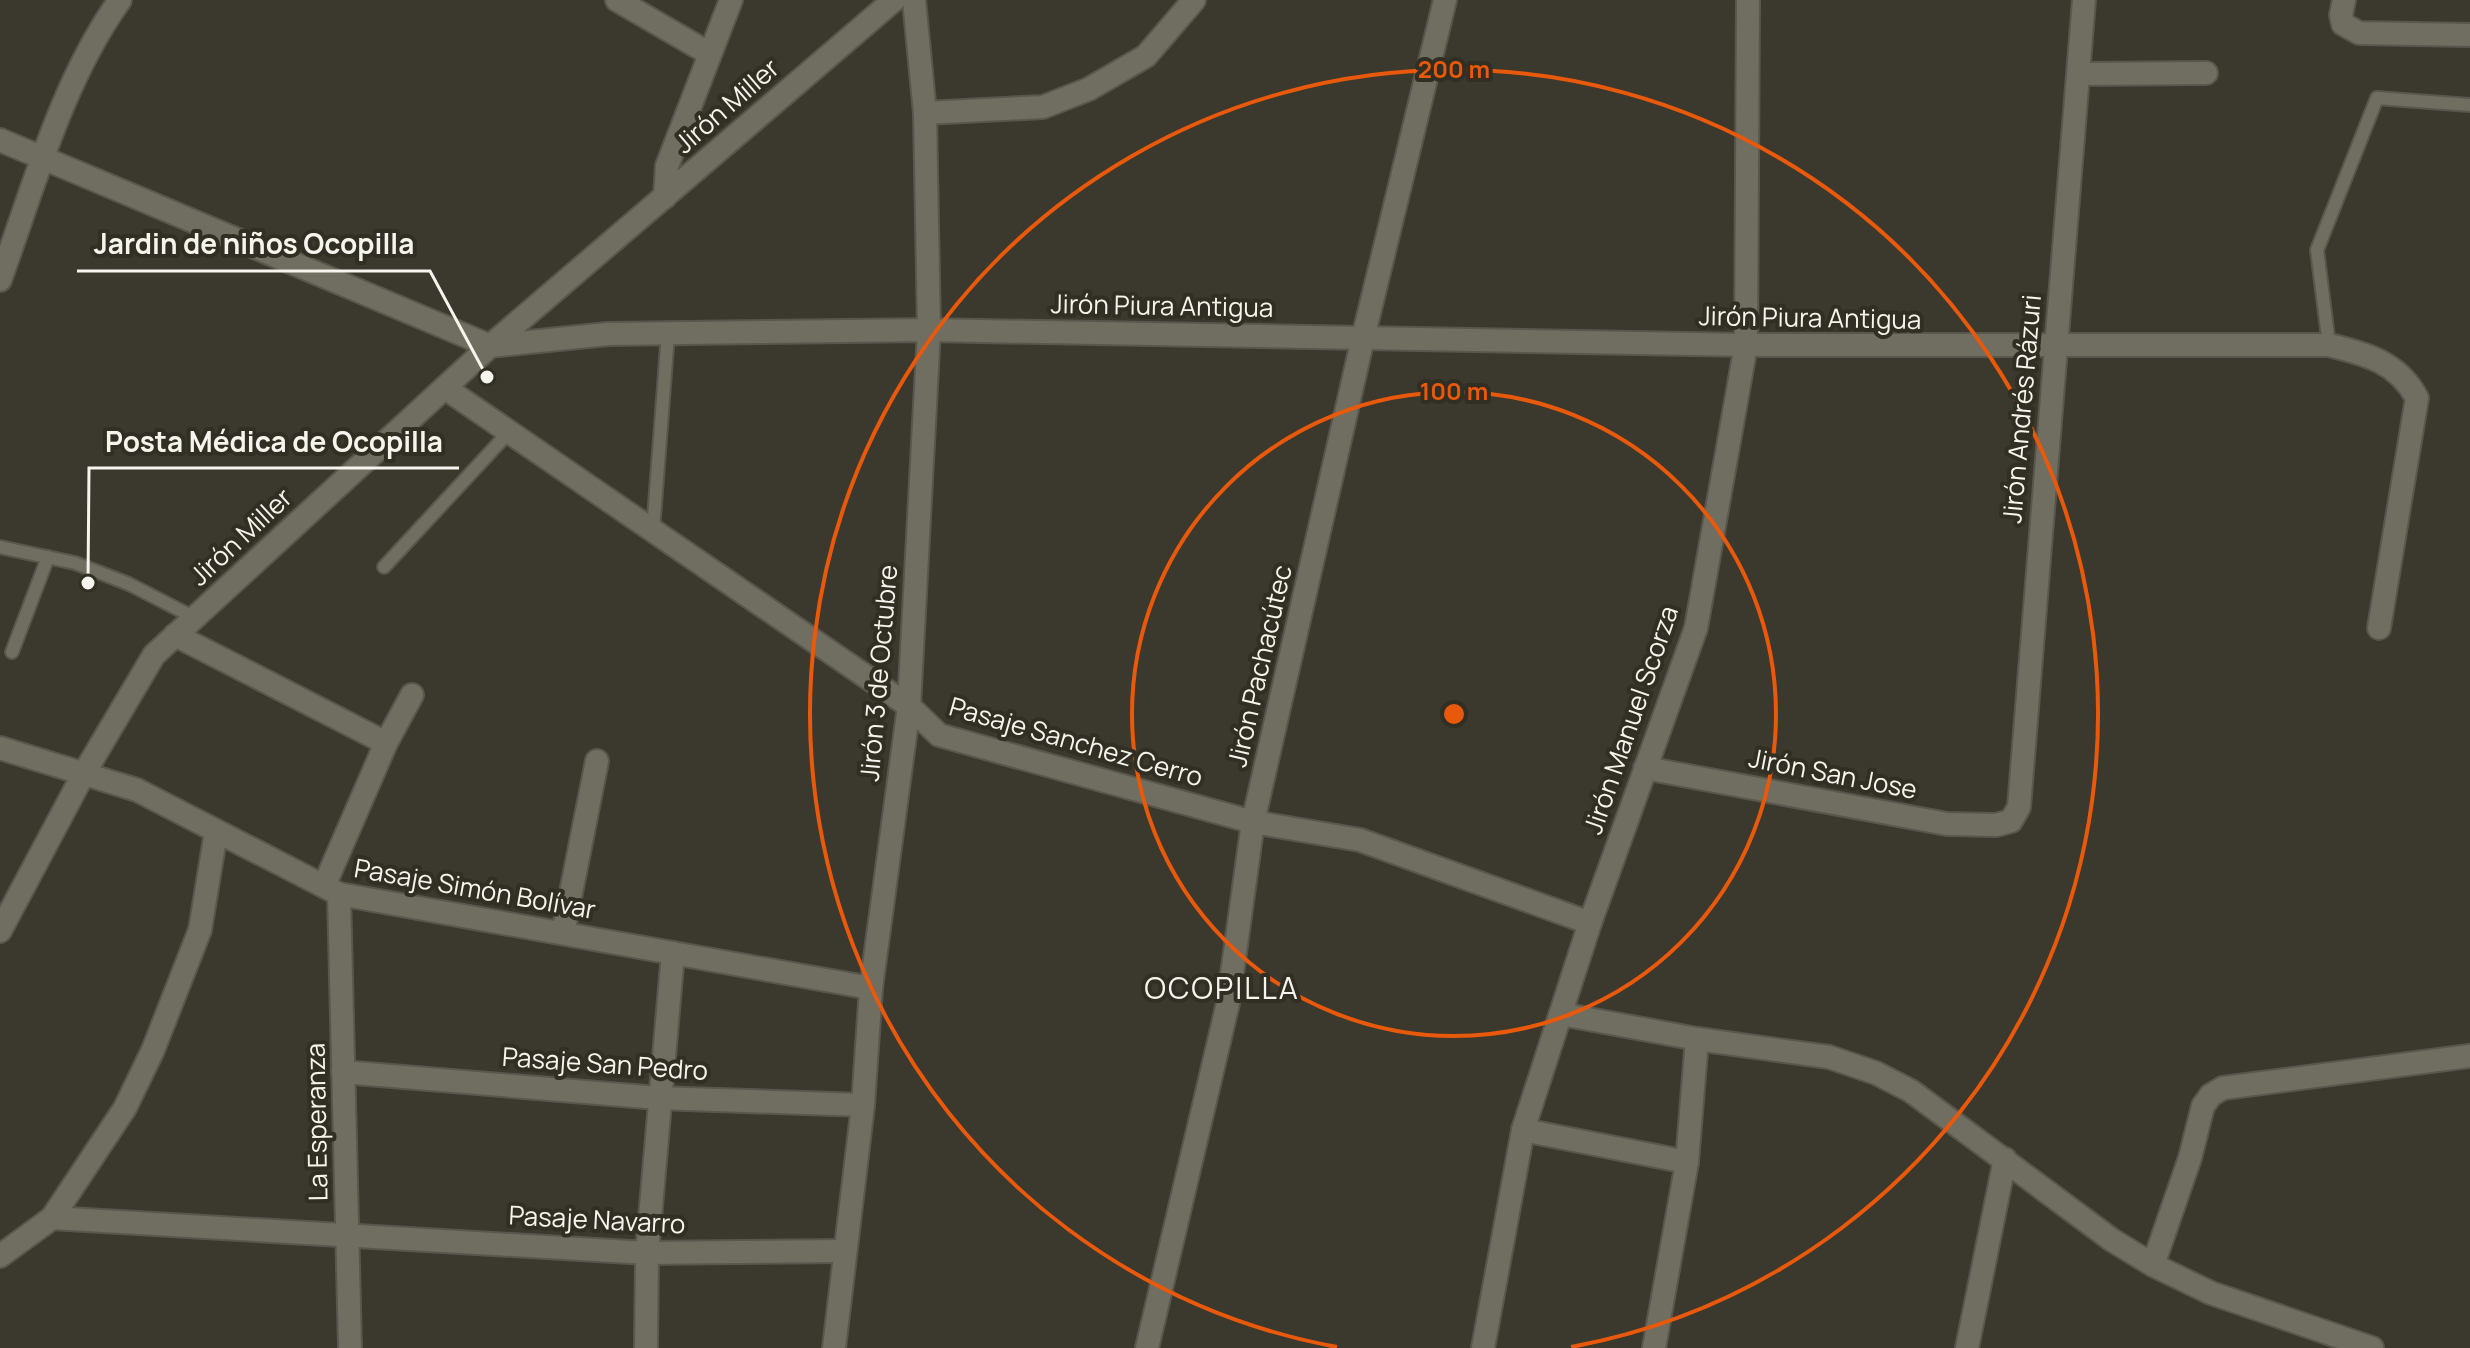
<svg xmlns="http://www.w3.org/2000/svg" width="2470" height="1348" font-family="Manrope,sans-serif">
  <rect width="100%" height="100%" fill="#3b382d"/>
  <g fill="none" stroke-linecap="round" stroke-linejoin="round">
    <defs>
      <g id="service">
        <polyline points="2329,345 2317,250 2377,98 2470,105"/>
        <polyline points="653,531 668,333"/>
        <polyline points="0,547 75,563 129,584 195,618"/>
        <polyline points="384,567 509,432"/>
        <polyline points="12,652 48,557"/>
      </g>
      <g id="minor">
        <polyline points="617,0 710,54"/>
        <polyline points="2344,0 2341,15 2343,24 2359,33 2470,35"/>
        <polyline points="2079,74 2206,73"/>
        <polyline points="925,113 1043,107 1089,89 1146,56 1194,0"/>
        <path d="M0,140l490,206 118,-12 321,-4 817,15h583c37,9 69,17 88,53l-38,230"/>
        <polyline points="665,197 667,166 731,0"/>
        <path d="M0,280c34,-94 62,-199 120,-280"/>
        <polyline points="445,388 909,706 939,735 1253,822 1360,840 1590,923"/>
        <polyline points="175,635 386,743"/>
        <polyline points="0,748 137,790 339,894 871,988"/>
        <polyline points="1645,768 1947,824 1996,825 2011,821 2019,807 2084,0"/>
        <polyline points="324,886 386,743 412,695"/>
        <polyline points="339,894 350,1348"/>
        <polyline points="0,931 83,775 154,655 490,346 894,0"/>
        <polyline points="563,933 597,761"/>
        <polyline points="1561,1014 1697,1039 1829,1057 1876,1073 1911,1091 2112,1240 2153,1265 2211,1293 2372,1348"/>
        <polyline points="343,1072 658,1098 863,1105"/>
        <polyline points="1523,1130 1687,1162"/>
        <polyline points="52,1218 647,1253 844,1251"/>
        <polyline points="0,1256 52,1218 125,1108 153,1050 200,930 216,832"/>
        <polyline points="2153,1265 2190,1158 2203,1106 2211,1095 2223,1088 2470,1056"/>
        <polyline points="646,1348 647,1253 673,953"/>
        <polyline points="834,1348 863,1105 871,988 909,706 929,330 925,113 914,0"/>
        <polyline points="1147,1348 1228,1003 1253,822 1363,338 1445,0"/>
        <polyline points="1483,1348 1523,1130 1590,923 1696,628 1746,345 1748,0"/>
        <polyline points="1654,1348 1687,1162 1697,1039"/>
        <polyline points="1967,1348 2005,1159"/>
      </g>
    </defs>
    <!-- service casing -->
    <use href="#service" stroke="#59574d" stroke-width="16"/>
    <!-- minor casing -->
    <use href="#minor" stroke="#59574d" stroke-width="26"/>
    <!-- service -->
    <use href="#service" stroke="#706d61" stroke-width="12"/>
    <!-- minor -->
    <use href="#minor" stroke="#706d61" stroke-width="22"/>
  </g>
  <!-- distance rings -->
  <g fill="none" stroke="#e8590c" stroke-width="4">
    <circle cx="1454" cy="714" r="322"/>
    <path d="M1337 1347A644 644 0 1 1 1571 1347"/>
  </g>
  <g text-anchor="middle" stroke-width="8" stroke-linejoin="round" paint-order="stroke">
    <!-- street labels -->
    <g font-size="26" fill="#f6f5ed" stroke="#312e23">
      <text transform="translate(727 106) rotate(-41)" y="9">Jirón Miller</text>
      <text transform="translate(1162 306) rotate(1)" y="9">Jirón Piura Antigua</text>
      <text transform="translate(1810 318) rotate(1)" y="9">Jirón Piura Antigua</text>
      <text transform="translate(2022 409) rotate(-85)" y="9">Jirón Andrés Rázuri</text>
      <text transform="translate(241 537) rotate(-43)" y="9">Jirón Miller</text>
      <text transform="translate(1260 666) rotate(-77)" y="9">Jirón Pachacútec</text>
      <text transform="translate(879 673) rotate(-85)" y="9">Jirón 3 de Octubre</text>
      <text transform="translate(1631 720) rotate(-71)" y="9">Jirón Manuel Scorza</text>
      <text transform="translate(1076 742) rotate(16)" y="9">Pasaje Sanchez Cerro</text>
      <text transform="translate(1833 774) rotate(11)" y="9">Jirón San Jose</text>
      <text transform="translate(475 889) rotate(10)" y="9">Pasaje Simón Bolívar</text>
      <text transform="translate(605 1064) rotate(4)" y="9">Pasaje San Pedro</text>
      <text transform="translate(317 1122) rotate(-91)" y="9">La Esperanza</text>
      <text transform="translate(597 1220) rotate(3)" y="9">Pasaje Navarro</text>
    </g>
    <!-- quarter labels -->
    <g font-size="30" letter-spacing="2" fill="#f6f5ed" stroke="#312e23">
      <text x="1222" y="999">OCOPILLA</text>
    </g>
  </g>
  <circle cx="1454" cy="714" r="12" fill="#e8590c" stroke="#312e23" stroke-width="4"/>
  <g font-size="24" text-anchor="middle" font-weight="bold" fill="#e8590c" stroke="#312e23" stroke-width="8" stroke-linejoin="round" paint-order="stroke">
    <text x="1454" y="78">200 m</text>
    <text x="1454" y="400">100 m</text>
  </g>
  <!-- callouts -->
  <path fill="none" stroke="#f6f5ed" stroke-width="3" d="M487 377L430 271H77M88 583L89 468H459"/>
  <g fill="#f6f5ed" stroke="#312e23" stroke-width="3">
    <circle cx="487" cy="377" r="8"/>
    <circle cx="88" cy="583" r="8"/>
  </g>
  <g font-size="28" text-anchor="middle" font-weight="bold" fill="#f6f5ed" stroke="#312e23" stroke-width="8" stroke-linejoin="round" paint-order="stroke">
    <text x="254" y="254">Jardin de niños Ocopilla</text>
    <text x="274" y="452">Posta Médica de Ocopilla</text>
  </g>
</svg>
